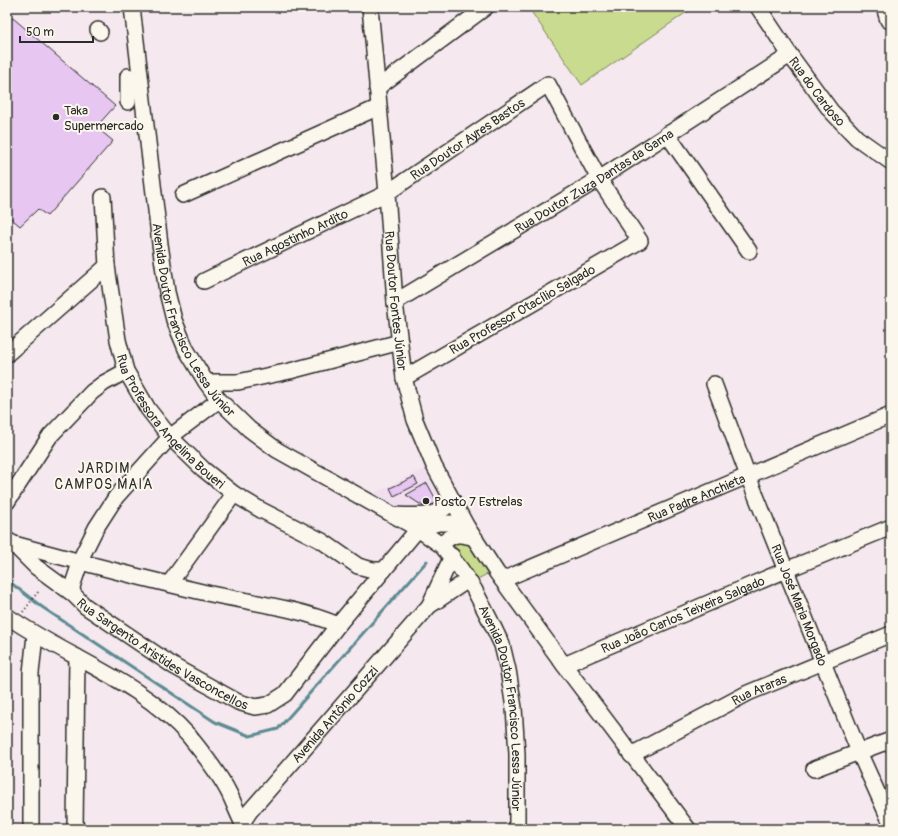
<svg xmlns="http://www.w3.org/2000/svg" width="898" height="836" font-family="Pangolin,sans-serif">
  <rect width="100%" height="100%" fill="#f5e8ee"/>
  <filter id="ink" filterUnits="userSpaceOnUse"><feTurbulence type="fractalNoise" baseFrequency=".025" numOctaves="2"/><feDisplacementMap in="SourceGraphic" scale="8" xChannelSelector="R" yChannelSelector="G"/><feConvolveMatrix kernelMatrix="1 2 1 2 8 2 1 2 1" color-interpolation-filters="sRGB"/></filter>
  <g filter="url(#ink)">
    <!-- built -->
    <g fill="#f1deef">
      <polygon points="424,469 450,517 416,521 371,495"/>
      <polygon points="7,633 8,636 12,700 7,700"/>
    </g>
    <!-- green -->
    <g fill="#c9db8f" stroke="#7a835d">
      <polygon points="528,7 694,7 582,85"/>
      <polygon points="465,538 491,572 476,580 455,547 454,543"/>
    </g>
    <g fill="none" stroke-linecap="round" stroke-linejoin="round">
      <!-- stream -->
      <polyline stroke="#5b8b92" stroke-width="3" points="7,580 42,607 215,722 250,736 278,729 427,561"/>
    </g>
    <!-- building -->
    <g fill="#e8c6f2" stroke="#2b2b2b">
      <polygon points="13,18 115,106 96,127 113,141 47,216 38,209 20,226 7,215 7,25"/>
      <polygon points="414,477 418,484 394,496 390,488"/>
      <polygon points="427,483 440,507 432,512 406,495"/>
    </g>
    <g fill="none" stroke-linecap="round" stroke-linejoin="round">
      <defs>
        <g id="minor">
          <path id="s1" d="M132,7l28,237 7,48 7,28 12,29 20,33 13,18 30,29 28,21 141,79 23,16 19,23 14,21 16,31 12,25 6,25 6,38 3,46v75"/>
          <path id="s2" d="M370,7l17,186 8,109 9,76 11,42 19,46 33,61 30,46 67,92 124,164"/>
          <path id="s3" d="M758,7l32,48 41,56 26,27 34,24"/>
          <polyline points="884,7 888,20"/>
          <polyline points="98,30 100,32"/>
          <polyline points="128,76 128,102"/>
          <polyline points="377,88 486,7"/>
          <polyline points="667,134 749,251"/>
          <polyline points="183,195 379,107"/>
          <path id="s4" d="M103,197l4,69 11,74 8,31 22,38 22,28 33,32 31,25 27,16 61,31 36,25 15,4h11"/>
          <path id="s5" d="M204,281l183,-88 161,-109 51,95 41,62 -236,137"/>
          <path id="s6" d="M395,302l204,-123 191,-124"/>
          <polyline points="7,354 107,266"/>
          <polyline points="206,382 238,382 290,371 400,342"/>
          <path id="s7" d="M714,384l34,92 111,276 32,71"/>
          <polyline points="7,502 50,436 92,392 104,383 126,371"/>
          <path d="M396,515c20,1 42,3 57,-14"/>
          <path id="s8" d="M7,540l5,3 24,24 37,27 12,12 90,61 63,35 17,5 13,-2 17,-11 53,-69 80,-96 20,-6h14l15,4"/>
          <path d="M14,544c65,18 131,35 197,50 43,9 87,14 127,31"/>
          <path d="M441,545c12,-12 18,-12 34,-7"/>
          <path id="s9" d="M502,580l389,-165"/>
          <polyline points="169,584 234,494"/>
          <polyline points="73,594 72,587 83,554 96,528 116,497 170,437 219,400"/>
          <polyline points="430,604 452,556"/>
          <path d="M7,616c60,42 132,64 182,120 13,16 31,39 40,57 6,12 10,25 17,36"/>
          <path id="s10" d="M564,665l222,-95 105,-43"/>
          <path id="s11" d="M631,755l117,-62 143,-59"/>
          <polyline points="814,769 891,740"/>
          <path id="s12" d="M242,823l8,-12 179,-205 39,-26"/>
          <polyline points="31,829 31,673 35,635"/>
          <polyline points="75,829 77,657"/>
        </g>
      </defs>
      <!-- minor casing -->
      <use href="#minor" stroke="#2b2b2b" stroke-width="18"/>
      <!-- path -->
      <polyline stroke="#2b2b2b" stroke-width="2" stroke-dasharray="1 3" stroke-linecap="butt" points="23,612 38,592"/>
      <!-- minor -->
      <use href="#minor" stroke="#fbf7ec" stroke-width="15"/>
    </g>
  </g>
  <!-- markers -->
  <g fill="#2b2b2b" stroke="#fbf7ec" stroke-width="1.5">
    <circle cx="56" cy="117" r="4"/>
    <circle cx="426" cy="501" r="4"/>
  </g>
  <g text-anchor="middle" stroke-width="4" stroke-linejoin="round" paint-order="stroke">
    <!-- street labels -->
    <g font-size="13" fill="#2b2b2b" stroke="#fbf7ec">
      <text dy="5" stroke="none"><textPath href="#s3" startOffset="103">Rua do Cardoso</textPath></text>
      <text dy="5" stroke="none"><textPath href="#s5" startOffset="300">Rua Doutor Ayres Bastos</textPath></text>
      <text dy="5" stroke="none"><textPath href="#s6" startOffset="233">Rua Doutor Zuza Dantas da Gama</textPath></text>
      <text dy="5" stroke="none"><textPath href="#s5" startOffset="101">Rua Agostinho Ardito</textPath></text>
      <text dy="5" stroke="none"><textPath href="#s2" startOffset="295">Rua Doutor Fontes Júnior</textPath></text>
      <text transform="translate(522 309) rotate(-30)" y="5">Rua Professor Otacílio Salgado</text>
      <text dy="5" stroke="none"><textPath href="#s1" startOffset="323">Avenida Doutor Francisco Lessa Júnior</textPath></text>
      <text dy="5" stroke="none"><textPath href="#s4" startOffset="243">Rua Professora Angelina Boueri</textPath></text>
      <text dy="5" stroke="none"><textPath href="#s9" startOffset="211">Rua Padre Anchieta</textPath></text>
      <text dy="5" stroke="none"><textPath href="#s7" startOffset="237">Rua José Maria Morgado</textPath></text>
      <text dy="5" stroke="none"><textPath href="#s10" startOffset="129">Rua João Carlos Teixeira Salgado</textPath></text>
      <text dy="5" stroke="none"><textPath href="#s8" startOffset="194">Rua Sargento Aristides Vasconcellos</textPath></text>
      <text dy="5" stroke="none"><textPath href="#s11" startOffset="144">Rua Araras</textPath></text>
      <text dy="5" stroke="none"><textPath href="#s1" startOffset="854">Avenida Doutor Francisco Lessa Júnior</textPath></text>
      <text dy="5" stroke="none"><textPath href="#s12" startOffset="143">Avenida Antônio Cozzi</textPath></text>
    </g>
    <!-- poi labels -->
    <g font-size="13" fill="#2b2b2b" stroke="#fbf7ec" text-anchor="start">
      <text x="64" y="115">Taka<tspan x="64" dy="15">Supermercado</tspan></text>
      <text x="434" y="506">Posto 7 Estrelas</text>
    </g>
    <!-- neighbourhood labels -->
    <g font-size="14" letter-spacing="1" fill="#2b2b2b" stroke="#fbf7ec">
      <text x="104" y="473">JARDIM<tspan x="104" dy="16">CAMPOS MAIA</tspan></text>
    </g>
  </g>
  <!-- margin -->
  <rect width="898" height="836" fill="none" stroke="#fbf7ec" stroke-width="24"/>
  <rect x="12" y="12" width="874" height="812" fill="none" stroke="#2b2b2b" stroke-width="1.5" filter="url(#ink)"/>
  <!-- scale -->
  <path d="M20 36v6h73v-6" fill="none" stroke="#2b2b2b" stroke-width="2"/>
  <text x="26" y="36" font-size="12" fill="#2b2b2b" stroke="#fbf7ec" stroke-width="3" paint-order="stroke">50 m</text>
</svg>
